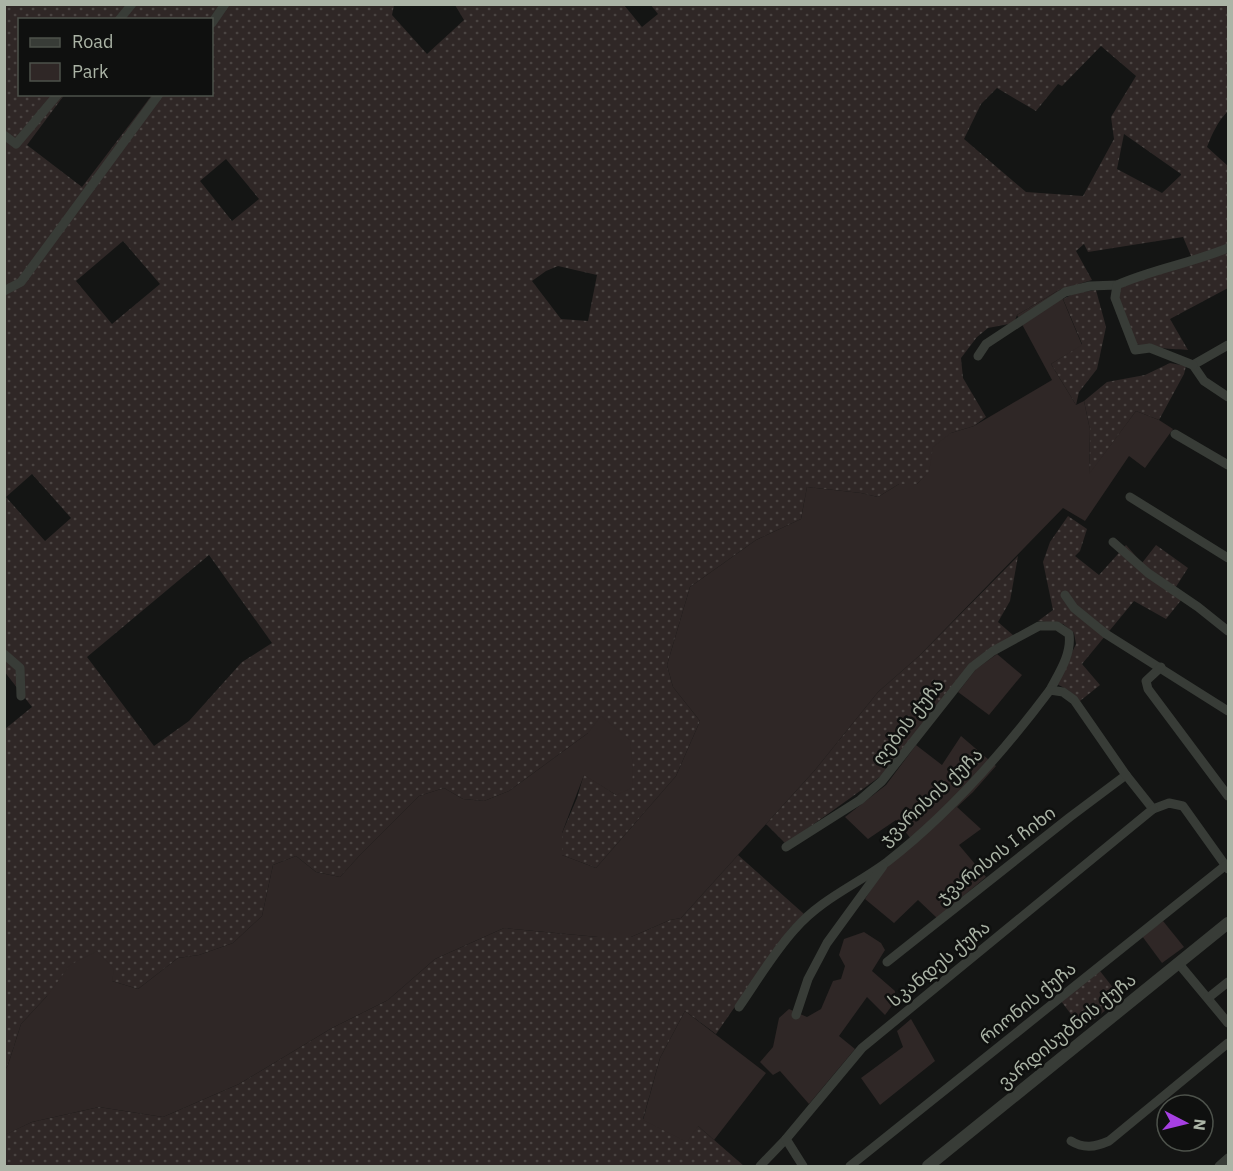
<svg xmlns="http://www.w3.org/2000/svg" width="1233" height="1171" font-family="'IBM Plex Sans','Noto Sans Georgian',sans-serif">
  <defs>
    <pattern id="grass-dots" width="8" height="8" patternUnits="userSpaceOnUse" patternTransform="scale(1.5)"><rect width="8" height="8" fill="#2f2726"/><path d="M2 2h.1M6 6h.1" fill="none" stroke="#4a4442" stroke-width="1.8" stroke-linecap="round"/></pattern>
  </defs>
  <rect width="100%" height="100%" fill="#141514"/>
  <!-- grass -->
  <g fill="url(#grass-dots)" fill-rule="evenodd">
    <path d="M650,4l578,1v106c-10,10 -16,23 -21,36l21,19v79l-36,13 -9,-21 -95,15 -4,-8 -8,7 16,29 -33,10 -42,25 -3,8 -26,5 -11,9 -16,21 2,20 23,39 -12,9 -23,7 -22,40 -12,11h-18l-21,13 -17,-4 -54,-6 -6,32 -45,21 -66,47 -23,78 6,22 27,34 -24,55 -80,92 -34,-13v-22l15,-35 7,-24 32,21 -28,-62 -79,58 -25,10 -21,-2 -19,-11 -25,8 -59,59 -20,22 -24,-5 -20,-16 -23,9 -11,51 -29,27 -34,12 -21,3 -40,31 -26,-8 -65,15 -26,28 -13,41 -3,5v-341l27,-22 -28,-36 1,-666h389l-2,10 35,39 37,-34 -9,-15h169l18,22 16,-13zM20,20h192v74l-60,1 -70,92 -55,-42 38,-51h-45zM1101,46l35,30 -25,41 3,22 -31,57 -57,-4 -62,-53 17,-35 16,-16 39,23 22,-27 4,2zM1124,134l57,40v1l-19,18 -45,-24zM226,159l33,40 -27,22 -32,-40zM123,241l37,43 -48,40 -36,-43zM558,266l39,9 -9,46 -27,-2 -29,-38 14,-10zM32,474l39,44 -26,23 -39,-44zM209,555l63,88 -30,19 -53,59 -35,25 -67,-89z"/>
    <path d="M1228,252v36l-58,31 18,31c-11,-1 -46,-2 -53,-7l-18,-43 3,-12 29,-12z"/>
    <polygon points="1096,290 1106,327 1097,369 1079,392 1076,405 1051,364 1082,344 1063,299 1075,293"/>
    <polygon points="1170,363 1186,366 1184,374 1159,420 1136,411 1089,475 1090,430 1084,401 1107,382 1145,375"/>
    <polygon points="1068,516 1087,529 1080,551 1075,556 1099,575 1126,545 1142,563 1156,545 1188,568 1172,593 1182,599 1166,619 1134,601 1082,664 1100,685 1080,701 1068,690 1057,684 1076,644 1074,633 1063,624 1038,621 1053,610 1043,562 1050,542"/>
    <polygon points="1018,556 1010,601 998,622 1014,636 993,648 881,776 786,844 766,824 815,770 878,692 919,656"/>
    <polygon points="738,855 804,914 789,929 716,1034 685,1011 660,1058 643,1119 698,1126 744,1166 5,1166 4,1135 32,1122 99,1107 163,1117 239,1084 332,1028 388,1000 435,959 504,928 598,937 631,937 670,920 681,918"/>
    <polygon points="1100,971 1121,998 1082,1029 1061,1001"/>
  </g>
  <!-- green -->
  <g fill="#2f2726">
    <polygon points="1059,290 1082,345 1051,364 1076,405 1084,401 1090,430 1089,474 1136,411 1159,420 1173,429 1145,468 1129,456 1085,521 1063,508 919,656 878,692 815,770 681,918 670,920 631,937 598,937 504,928 435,959 388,1000 332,1028 239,1084 163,1117 99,1107 32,1122 5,1135 5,1070 8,1065 21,1024 47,996 70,965 97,951 114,969 112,981 138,989 178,958 199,955 233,943 262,916 273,865 296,856 316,872 340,877 360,855 419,796 444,788 463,799 484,801 509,791 588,733 601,716 630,740 633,768 632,788 616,795 584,775 562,833 562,855 596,868 676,776 700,721 673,687 667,665 690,587 756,540 801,519 807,487 861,493 878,497 899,484 917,484 929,472 933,447 951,433 974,426 1052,380 1017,315"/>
    <polygon points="997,654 1022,675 989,715 958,692 976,669"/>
    <polygon points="961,736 996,766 973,792 957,807 981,829 959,845 986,877 937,918 918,900 894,923 865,899 886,866 915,844 896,820 868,839 845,817 886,785 916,745 942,765"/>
    <polygon points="1163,921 1184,947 1162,963 1142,936"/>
    <polygon points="864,932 881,943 885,950 872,971 895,991 894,1003 885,1015 867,997 839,1036 855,1049 809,1104 780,1071 773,1075 760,1062 773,1047 779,1018 789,1009 807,1017 821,1009 833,981 841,979 845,966 839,955 844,939"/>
    <polygon points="685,1011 766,1073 714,1140 698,1126 687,1142 643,1120 660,1058"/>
    <polygon points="911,1019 935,1061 880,1105 861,1078 903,1047 897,1031"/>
  </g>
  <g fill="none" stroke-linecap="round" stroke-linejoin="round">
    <!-- minor -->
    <g stroke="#383c37" stroke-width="9">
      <polyline points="119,20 132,4"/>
      <polyline points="212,23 225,4"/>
      <polyline points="4,135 16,144 58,94"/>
      <polyline points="4,291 21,282 159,94"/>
      <polyline points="1228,345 1193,365 1204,381 1228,397"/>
      <polyline points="978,356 986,344 1065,292 1090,286 1117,285"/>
      <path d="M1193,365l-43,-17 -15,2 -20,-52 2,-13c36,-16 75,-22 111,-37"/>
      <polyline points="1175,434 1228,465"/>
      <polyline points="1130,497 1228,558"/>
      <polyline points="1113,542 1148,573 1198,607 1228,631"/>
      <polyline points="1065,595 1074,608 1106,634 1228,711"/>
      <polyline points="4,654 20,668 21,696"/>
      <polyline points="1161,667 1146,681 1148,689 1228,796"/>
      <path d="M786,847l74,-47 22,-19 90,-114 21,-16 46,-25h18l12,8c3,20 -10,39 -19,56"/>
      <polyline points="887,962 1070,817 1126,775"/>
      <polyline points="1179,964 1228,1023"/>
      <polyline points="1208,998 1228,982"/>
      <path d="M739,1007c18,-26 35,-55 56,-78 26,-30 61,-44 92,-67 63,-49 115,-108 163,-172l13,2 11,8 52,75 27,34 16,-6 14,3 45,63"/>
      <polyline points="796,1015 808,979 827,943 883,866"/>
      <path d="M1071,1141c13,8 24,6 38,0l119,-98"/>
      <polyline points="760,1166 786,1139"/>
      <polyline points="803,1166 786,1139 862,1048 1153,809"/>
      <polyline points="850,1166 1226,865"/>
      <polyline points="1219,1166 1228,1158"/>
    </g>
    <!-- tertiary -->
    <polyline stroke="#383c37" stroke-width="12" points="928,1166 1228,923"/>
  </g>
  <g text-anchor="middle" stroke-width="5" stroke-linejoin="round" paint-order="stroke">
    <!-- street labels -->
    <g font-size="18" fill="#abb4a6" stroke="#0f100f">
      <text transform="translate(908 722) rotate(-52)" y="6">ღების ქუჩა</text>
      <text transform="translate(931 797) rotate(-43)" y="6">ჯვარისის ქუჩა</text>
      <text transform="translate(996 855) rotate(-38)" y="6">ჯვარისის I ჩიხი</text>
      <text transform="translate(939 964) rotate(-39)" y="6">სკანდეს ქუჩა</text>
      <text transform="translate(1028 1003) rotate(-39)" y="6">რიონის ქუჩა</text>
      <text transform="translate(1067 1031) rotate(-39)" y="6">ვარდისუბნის ქუჩა</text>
    </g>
  </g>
  <!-- border -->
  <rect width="1233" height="1171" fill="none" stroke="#abb4a6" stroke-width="12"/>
  <!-- legend -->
  <rect x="18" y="18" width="195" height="78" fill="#0f100f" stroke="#4d524b" stroke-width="1.5"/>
  <rect x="30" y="38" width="30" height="9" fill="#383c37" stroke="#4d524b" stroke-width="1.5"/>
  <text x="72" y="48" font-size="18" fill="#abb4a6">Road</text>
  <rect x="30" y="63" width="30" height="18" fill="#2f2726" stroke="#4d524b" stroke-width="1.5"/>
  <text x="72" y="78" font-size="18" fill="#abb4a6">Park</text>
  <!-- north arrow -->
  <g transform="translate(1185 1123) rotate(97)"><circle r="28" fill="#0f100f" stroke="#4d524b" stroke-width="1.5"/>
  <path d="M0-4.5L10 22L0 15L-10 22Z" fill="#a63fe2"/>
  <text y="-9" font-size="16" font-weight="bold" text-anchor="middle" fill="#abb4a6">N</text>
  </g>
</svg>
